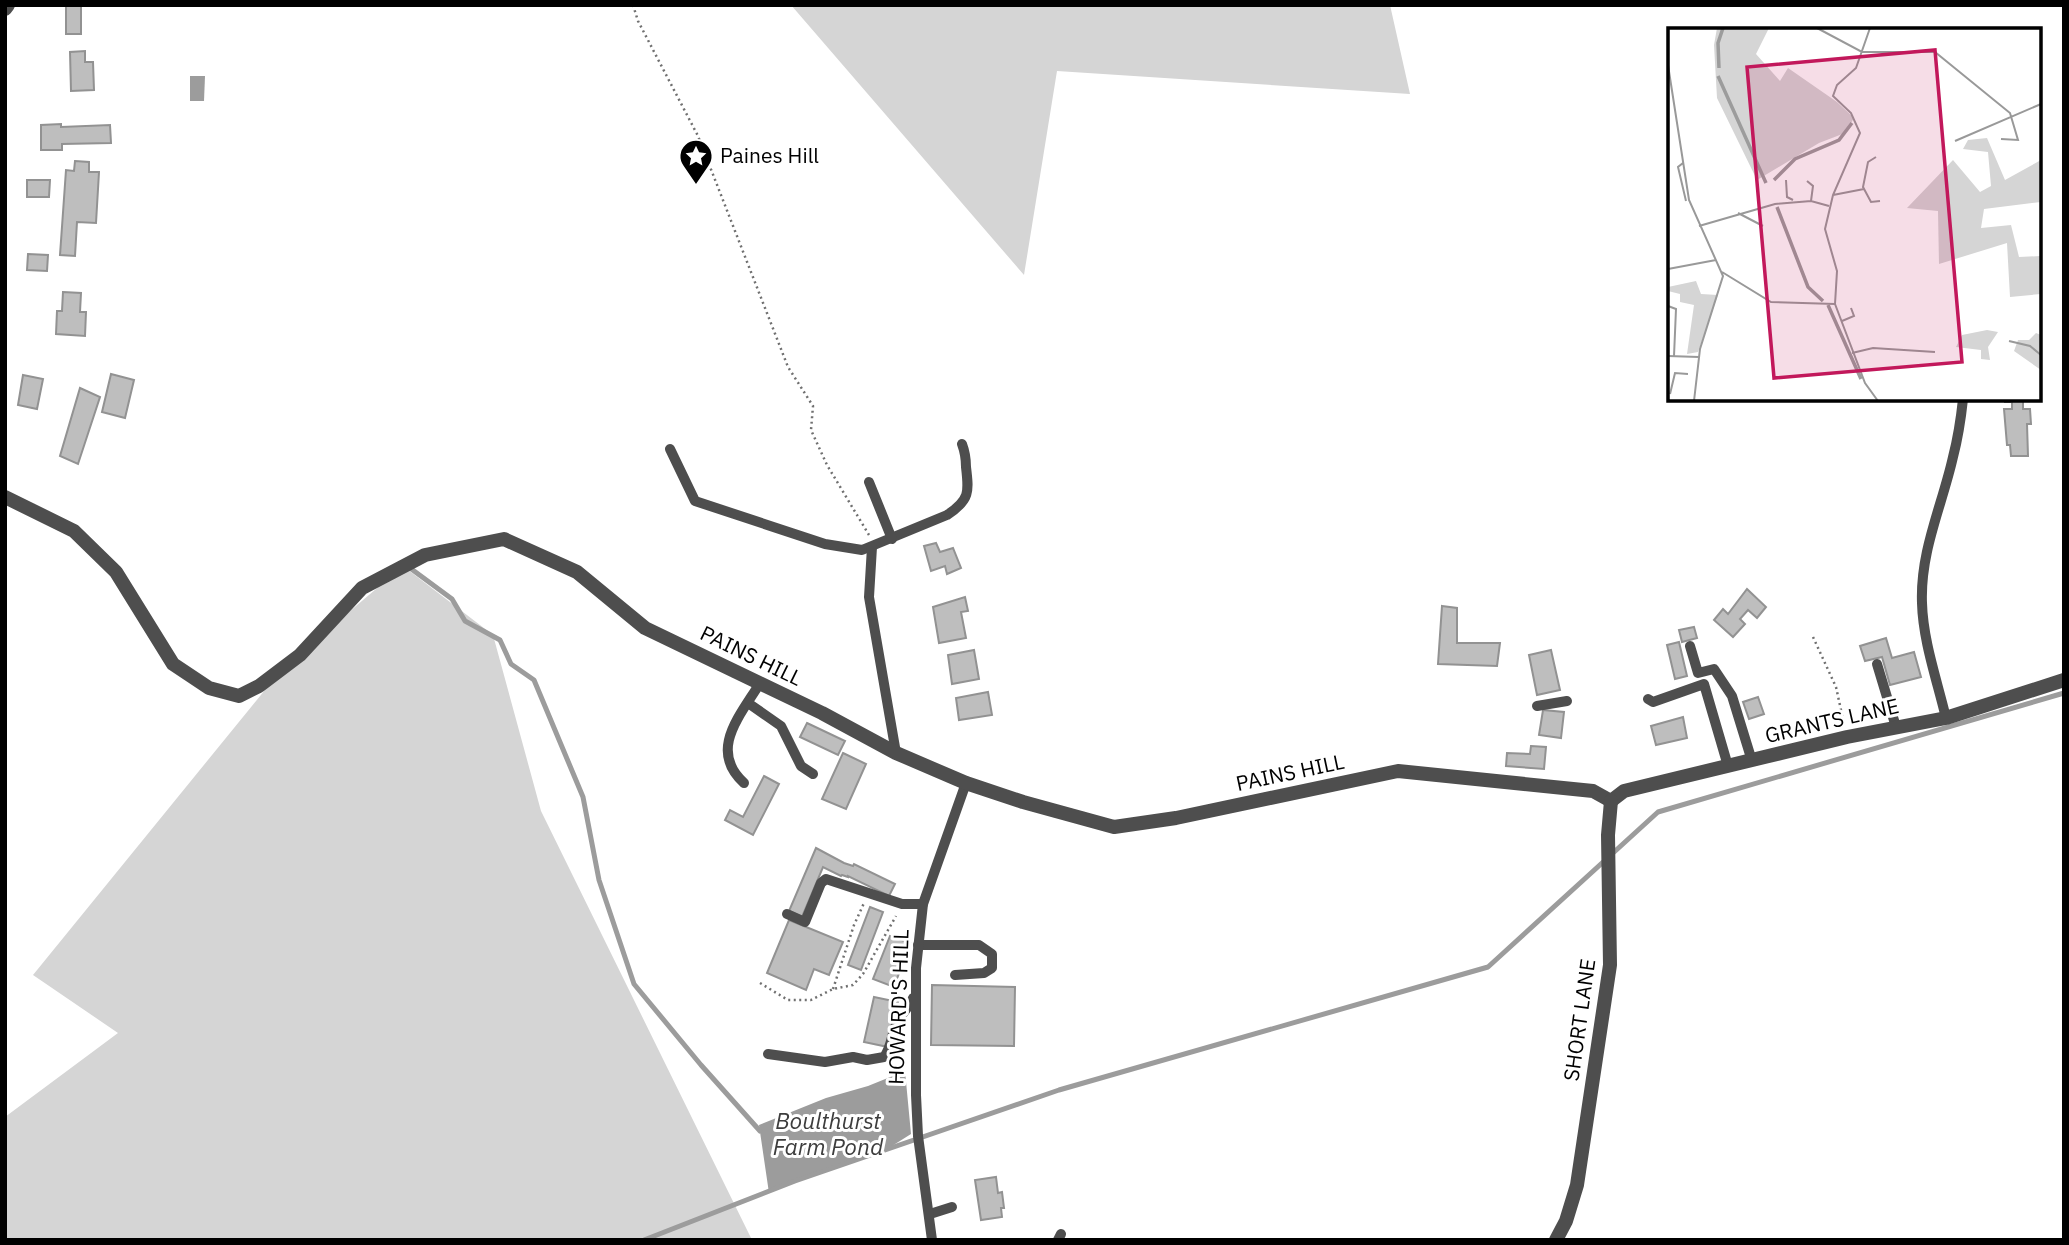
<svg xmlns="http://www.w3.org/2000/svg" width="2069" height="1245" font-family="'IBM Plex Sans',sans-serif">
  <rect width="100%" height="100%" fill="#fff"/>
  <!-- green -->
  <g fill="#d5d5d5">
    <polygon points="791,5 1390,5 1410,94 1057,71 1024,275"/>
    <polygon points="403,566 493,635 541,811 752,1240 5,1240 5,1117 118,1033 33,975 282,669"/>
  </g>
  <!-- water -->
  <g fill="#9c9c9c">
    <polygon points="190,76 205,76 204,101 190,101"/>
    <polygon points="905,1071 911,1134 884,1151 795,1181 769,1193 759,1125 826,1098 868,1086"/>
  </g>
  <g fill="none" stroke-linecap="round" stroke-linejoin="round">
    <!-- stream -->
    <g stroke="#9c9c9c" stroke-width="5">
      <polyline points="410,568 452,599 465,621 500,640 511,664 534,680 583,797 599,880 634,984 701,1065 760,1131"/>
      <polyline points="644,1240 795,1181 1059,1090 1488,967 1658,812 2064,693"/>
    </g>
  </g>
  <!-- building -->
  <g fill="#bebebe" stroke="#929292" stroke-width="2">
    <rect x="66" y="5" width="15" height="29"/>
    <polygon points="85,51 85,62 93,62 94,90 71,91 70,52"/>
    <polygon points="61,124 61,127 110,125 111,143 62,144 62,150 41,150 41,125"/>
    <polygon points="75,161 89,162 89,172 99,172 96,223 77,222 75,256 60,255 66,170 74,171"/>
    <polygon points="27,180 50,180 49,197 27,197"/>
    <polygon points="28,254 48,255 47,271 27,270"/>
    <polygon points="63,292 81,293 80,312 86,312 85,336 56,334 57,311 62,311"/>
    <polygon points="111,374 134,380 125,418 102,412"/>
    <polygon points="23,375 43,379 37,409 18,405"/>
    <polygon points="80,388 100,397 78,464 60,456"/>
    <polygon points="2005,399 2023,399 2023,409 2030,409 2031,424 2027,424 2028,456 2011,456 2010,445 2007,445 2004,409 2012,409 2012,402 2005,402"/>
    <polygon points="936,543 940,552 953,548 961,568 947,574 945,566 931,571 924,546"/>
    <polygon points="1747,589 1766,607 1757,618 1748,610 1740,619 1745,624 1733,637 1714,620 1723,609 1728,614"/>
    <polygon points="965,597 968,611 961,612 966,638 939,643 933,607"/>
    <polygon points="1442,606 1457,608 1457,643 1500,643 1497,666 1438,664"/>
    <polygon points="1694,627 1697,638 1682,642 1679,630"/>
    <polygon points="1886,638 1892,658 1914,652 1921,677 1890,685 1882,657 1865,661 1860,646"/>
    <polygon points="1679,642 1687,676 1675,679 1667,645"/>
    <polygon points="974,650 979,679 952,684 948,655"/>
    <polygon points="1551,650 1560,690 1537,695 1529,655"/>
    <polygon points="988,692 992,715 959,720 956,698"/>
    <polygon points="1758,697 1764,714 1749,719 1743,702"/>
    <polygon points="1543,710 1564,712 1561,738 1539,735"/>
    <polygon points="1683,717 1687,738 1656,745 1651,726"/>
    <polygon points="807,723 845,741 838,755 800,737"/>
    <polygon points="1531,746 1546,747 1544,769 1506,766 1507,753 1530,754"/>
    <polygon points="843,753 866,764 846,809 822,799"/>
    <polygon points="764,776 779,784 753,835 725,820 730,810 743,817"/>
    <polygon points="816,848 844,863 853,866 854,864 895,884 889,896 848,876 848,877 842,875 841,876 823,867 802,917 789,911"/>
    <polygon points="870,907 883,912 861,970 848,965"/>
    <polygon points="789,920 843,942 829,975 814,969 806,990 767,973"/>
    <polygon points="890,936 910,943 894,987 873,979"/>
    <polygon points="932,985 1015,987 1014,1046 931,1045"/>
    <polygon points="874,997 898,1002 888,1047 864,1042"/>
    <polygon points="996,1177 998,1193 1002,1192 1004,1208 1001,1208 1002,1217 981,1220 975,1180"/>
  </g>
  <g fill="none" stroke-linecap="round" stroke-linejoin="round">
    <!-- path -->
    <g stroke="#707070" stroke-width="2.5" stroke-dasharray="2 3.5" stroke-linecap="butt">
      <polyline points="633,5 638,21 698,136 788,367 813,406 811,430 827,465 869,535"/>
      <polyline points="1813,637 1836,687 1844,724"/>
      <polyline points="760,983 788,1000 811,1000 833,989 853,985 863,974 896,916"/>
      <polyline points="833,989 854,925 864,903"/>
    </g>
    <!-- lane -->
    <g stroke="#4e4e4e" stroke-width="10">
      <path d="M670,449l25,52 130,43 37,6 85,-35c23,-15 22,-23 19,-48 0,-8 -1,-15 -4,-23"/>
      <polyline points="869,482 892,539"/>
      <polyline points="872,547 869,597 896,753"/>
      <polyline points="1690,646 1698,673 1714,669 1732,696 1752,761"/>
      <polyline points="1877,664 1896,727"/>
      <polyline points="1648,699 1653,702 1704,684 1728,766"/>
      <polyline points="748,703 781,726 801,766 813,774"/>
      <polyline points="1537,706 1567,701"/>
      <path d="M1946,718c-9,-38 -23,-77 -24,-115 -2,-52 20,-97 31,-146 5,-19 8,-39 10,-58"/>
      <path d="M744,783c-36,-33 -4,-67 16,-100"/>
      <polyline points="787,914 805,922 821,883 826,879 902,904 923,904"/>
      <polyline points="918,945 979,945 992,954 992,968 984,973 955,975"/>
      <path d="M768,1054l57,8 28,-5 14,3 17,-3c8,-10 7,-23 13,-34 4,-9 12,-15 16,-25"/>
      <polyline points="930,1214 952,1207"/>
      <polyline points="932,1240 918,1136 916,1095 916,968 923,904 966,783"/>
      <polyline points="1058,1240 1061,1234"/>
    </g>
    <!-- street -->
    <g stroke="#4e4e4e" stroke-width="14">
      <polyline points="5,9 8,5"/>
      <polyline points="5,497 74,531 116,572 173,664 209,688 239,696 259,686 300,655 362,588 425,555 504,539 577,572 645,628 822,713 896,753 966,783 1023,802 1114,827 1176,818 1398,771 1593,791 1611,801"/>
      <polyline points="1611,801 1624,791 1847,737 1946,718 2064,680"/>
      <polyline points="1556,1240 1566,1221 1577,1185 1610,965 1608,835 1611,801"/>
    </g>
  </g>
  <!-- icons -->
  <defs>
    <symbol id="sight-pin" viewBox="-11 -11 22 30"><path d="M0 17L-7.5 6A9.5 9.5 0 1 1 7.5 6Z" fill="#000" stroke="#fff"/><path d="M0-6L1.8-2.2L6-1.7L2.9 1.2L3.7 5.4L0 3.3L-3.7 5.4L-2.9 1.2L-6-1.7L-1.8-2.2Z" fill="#fff"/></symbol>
  </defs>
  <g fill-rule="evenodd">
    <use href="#sight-pin" x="677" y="137" width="38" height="52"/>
  </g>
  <g text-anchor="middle" stroke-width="6" stroke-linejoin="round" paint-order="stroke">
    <!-- poi labels -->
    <g font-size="21" fill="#000" stroke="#fff" text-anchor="start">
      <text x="720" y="163">Paines Hill</text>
    </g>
    <!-- street labels -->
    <g font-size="21" fill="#000" stroke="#fff">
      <text transform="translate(751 656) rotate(26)" y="7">PAINS HILL</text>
      <text transform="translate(1832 721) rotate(-13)" y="7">GRANTS LANE</text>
      <text transform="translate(1290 773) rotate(-12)" y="7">PAINS HILL</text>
      <text transform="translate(899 1007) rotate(-88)" y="7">HOWARD'S HILL</text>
      <text transform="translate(1580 1020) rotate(-82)" y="7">SHORT LANE</text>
    </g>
    <!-- water labels -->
    <g font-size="23" font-style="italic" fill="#3d3d3d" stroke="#fff">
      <text x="828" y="1129">Boulthurst<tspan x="828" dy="26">Farm Pond</tspan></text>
    </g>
  </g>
  <!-- overview -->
  <g transform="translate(1668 28)">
    <rect width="373" height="373" fill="#fff"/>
    <path d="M49,0h52l-13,26 24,27 8,-13 49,34 17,16 -9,15 -26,10 -62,37 -40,-82 -3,-53zM319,110l18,42 36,-20v42l-57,7 -3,19 30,-3 8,32 22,-1v38l-31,3 -3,-54 -68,21 -1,-53 -31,-3 46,-48 27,32 11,-6 -3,-34 -25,-3 5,-9zM28,253l5,13 17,1 -20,57 -11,2 7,-49 -14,-3v-8l-12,-3v-4zM319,302l11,2 -10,15 2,13 -9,-1v-9l-25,-3 6,-12zM368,305l5,2v35l-27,-19 4,-11h11z" fill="#d5d5d5"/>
    <path fill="none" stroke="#9c9c9c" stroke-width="3.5" d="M51,40l-1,-25 5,-15M50,48l48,107M106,152l21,-21 44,-19 13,-17M109,179l31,80 15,14M160,277l33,74"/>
    <path fill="none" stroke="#999" stroke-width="2" d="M149,0l45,24h73l75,61 8,27 -17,-1M0,37l21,135 34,76 -23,73 -6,52M287,113l86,-37M208,129l-8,5 -5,25 8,15 9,-1M15,135l-5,4 8,34M118,152l1,17 6,3M139,153l6,5 -2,15M165,167l31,-6M70,185l25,13M31,198l76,-22 36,-3 18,5M0,241l48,-9M54,244l49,30 64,2M167,276l2,-33 -12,-42 8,-34 27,-62 -9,-20 -18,-17 4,-11 19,-17 14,-40M167,276l30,79 13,18M0,278l8,3 -2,47M174,293l12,-5 -3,-8M341,313l21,5 11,9M184,325l21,-5 62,4M0,328l31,1M2,366l5,-21 13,1"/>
    <path fill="#c2185b" fill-opacity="0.15" stroke="#c2185b" stroke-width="3.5" d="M267,22l27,312 -188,16 -27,-311z"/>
    <rect width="373" height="373" fill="none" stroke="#000" stroke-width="3.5"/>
  </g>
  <!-- border -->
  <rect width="2069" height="1245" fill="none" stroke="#000000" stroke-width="14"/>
</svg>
